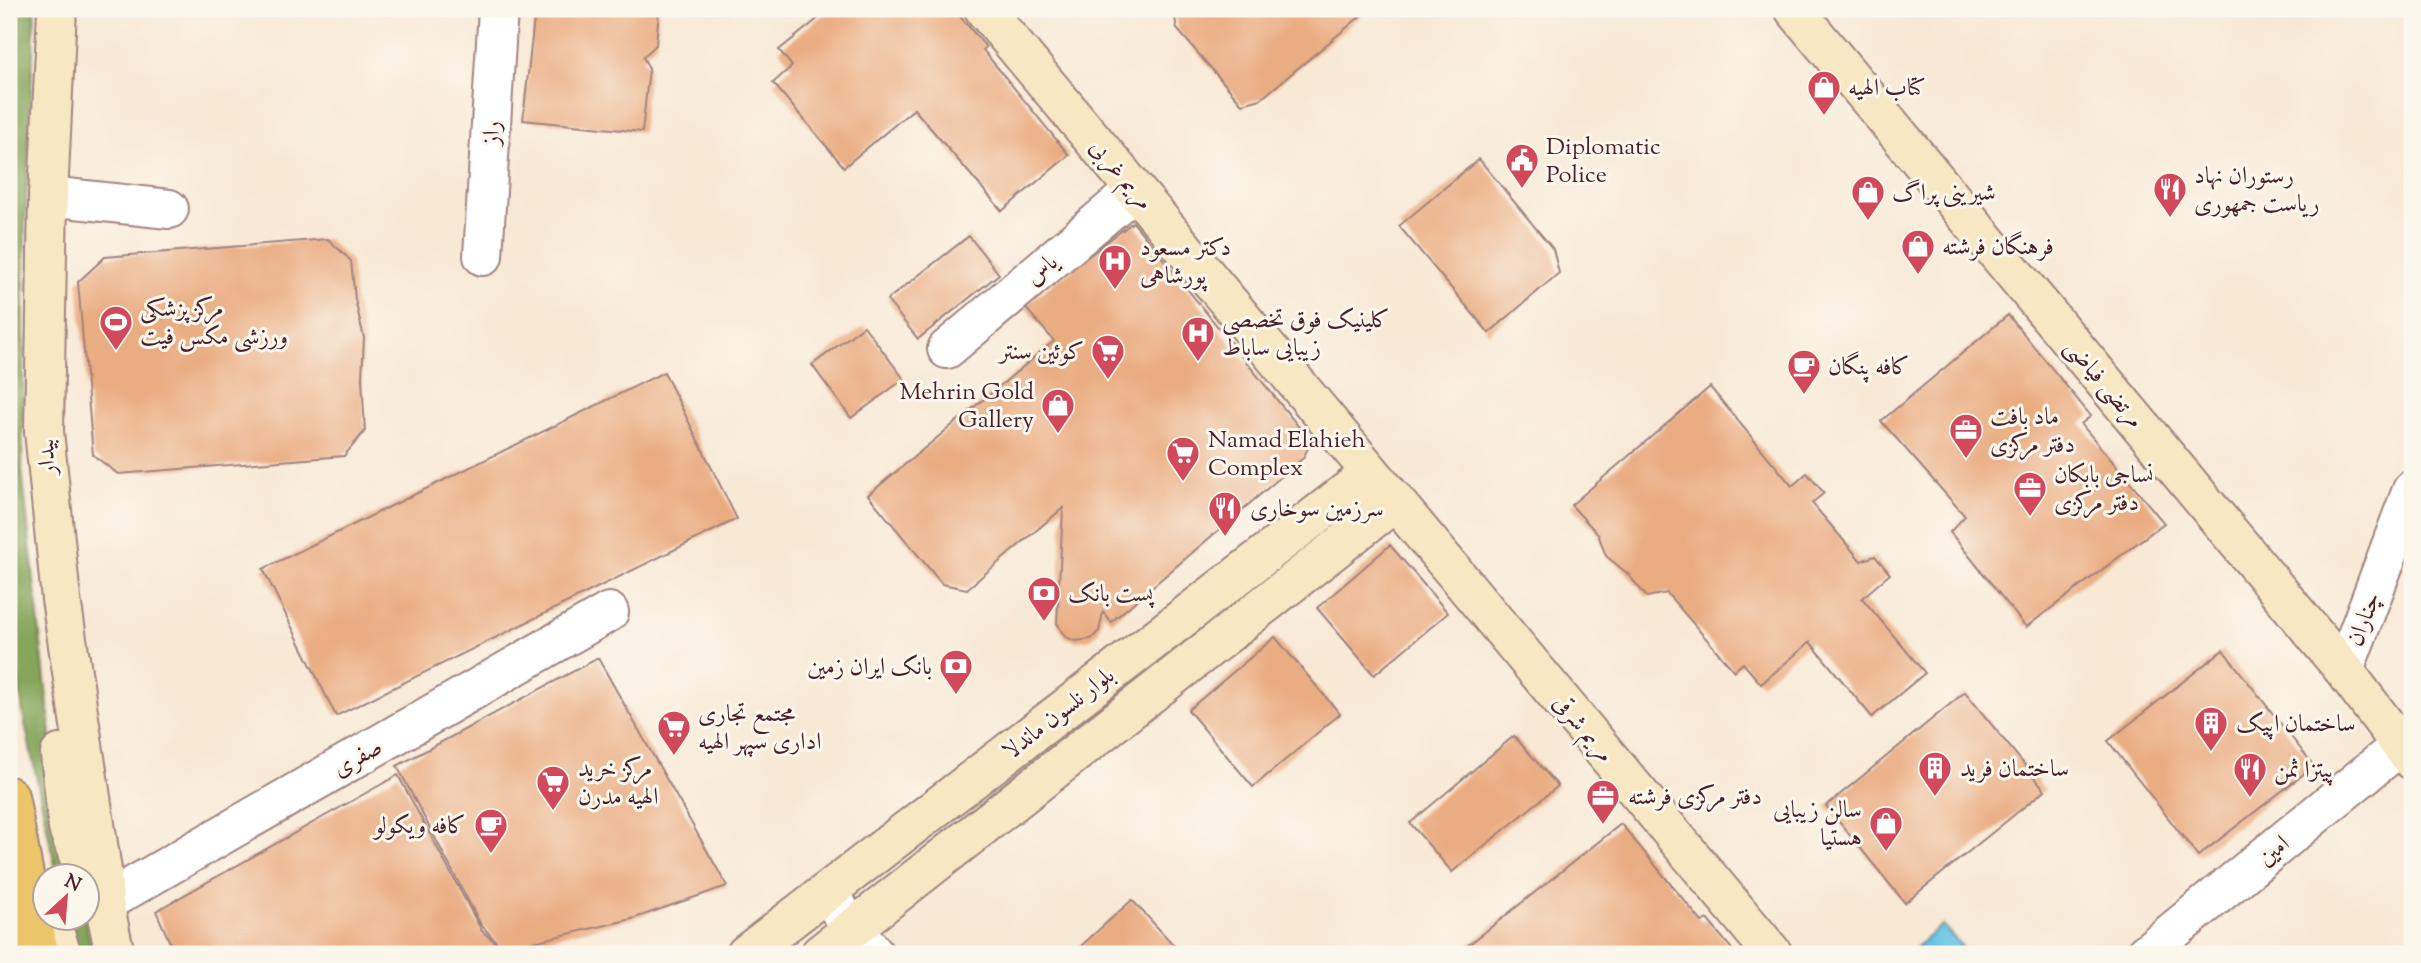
<svg xmlns="http://www.w3.org/2000/svg" width="2421" height="963" font-family="'Sorts Mill Goudy',Amiri,serif">
  <rect width="100%" height="100%" fill="#fbf7ec"/>
  <filter id="ink" filterUnits="userSpaceOnUse"><feTurbulence type="fractalNoise" baseFrequency=".0143" numOctaves="2"/><feDisplacementMap in="SourceGraphic" scale="14" xChannelSelector="R" yChannelSelector="G"/><feConvolveMatrix kernelMatrix="1 2 1 2 8 2 1 2 1" color-interpolation-filters="sRGB"/></filter>
  <filter id="wash" filterUnits="userSpaceOnUse"><feTurbulence type="fractalNoise" baseFrequency=".00686" numOctaves="4" result="noise"/><feDisplacementMap in="SourceGraphic" scale="28" xChannelSelector="R" yChannelSelector="G"/><feGaussianBlur stdDeviation="1.57" result="paint"/><feColorMatrix in="noise" values="0 0 0 0 0 0 0 0 0 0 0 0 0 0 0 0 0 1.4 0 .05"/><feComposite in="paint" operator="in"/></filter>
  <g filter="url(#wash)">
    <rect width="100%" height="100%" fill="#f8e9d5"/>
    <!-- forest -->
    <g fill="#84a55a" stroke="#676242" stroke-width="2">
      <polygon points="9,9 35,9 25,225 22,471 53,752 75,875 57,875 23,714 9,605"/>
      <polygon points="66,918 85,918 93,954 77,954"/>
    </g>
    <!-- water -->
    <polygon fill="#65c4e3" stroke="#587287" stroke-width="2" points="1942,925 1964,949 1957,954 1908,954"/>
    <g id="blocks">
      <!-- building -->
      <g fill="#eaac81">
        <polygon points="535,9 659,9 656,45 643,57 649,69 642,132 523,120"/>
        <polygon points="830,9 954,9 986,47 983,50 1069,155 1002,211 914,109 844,167 773,83 792,66 779,50"/>
        <polygon points="1163,9 1369,9 1261,99 1242,104 1177,29 1174,12 1169,17"/>
        <polygon points="1479,159 1553,249 1559,273 1489,333 1399,226"/>
        <polygon points="1133,222 1311,442 1303,458 1111,622 1103,612 1099,631 1091,639 1076,641 1065,637 1057,623 1063,508 967,589 942,584 868,495 1054,341 1024,306"/>
        <polygon points="969,236 999,274 918,339 887,300"/>
        <polygon points="328,239 351,261 355,299 364,338 362,378 365,431 344,456 118,474 93,455 78,282 105,257"/>
        <polygon points="2008,315 2091,416 2081,424 2164,523 2026,627 1950,532 1965,516 1881,421"/>
        <polygon points="864,326 904,379 851,418 812,365"/>
        <polygon points="664,372 737,519 336,716 263,569"/>
        <polygon points="1710,387 1792,486 1807,473 1824,493 1812,503 1861,561 1875,556 1890,574 1862,598 1925,673 1872,717 1810,642 1761,684 1743,663 1734,671 1667,593 1647,597 1627,573 1606,556 1598,534 1571,505"/>
        <polygon points="1390,545 1448,613 1374,675 1317,608"/>
        <polygon points="1275,637 1340,714 1253,787 1188,710"/>
        <polygon points="2223,650 2314,766 2198,856 2108,741"/>
        <polygon points="598,658 727,886 632,919 503,949 501,954 175,954 156,911 398,775 482,931 501,947 481,925 397,766"/>
        <polygon points="1965,692 2045,790 1905,903 1826,806"/>
        <polygon points="1514,736 1558,786 1452,872 1410,823"/>
        <polygon points="1621,824 1702,922 1707,919 1736,954 1472,954 1466,947"/>
        <polygon points="1132,900 1182,954 1072,954"/>
      </g>
    </g>
  </g>
  <g filter="url(#ink)">
    <use href="#blocks" fill-opacity="0" stroke="#a18480" stroke-width="2"/>
    <g fill="none" stroke-linecap="round" stroke-linejoin="round">
      <defs>
        <g id="street">
          <polyline points="48,196 169,209"/>
          <polyline points="483,256 498,9"/>
          <polyline points="947,349 1135,190"/>
          <polyline points="2344,670 2412,490"/>
          <polyline points="826,893 874,954"/>
          <polyline points="104,903 609,612"/>
          <polyline points="2145,954 2400,746"/>
        </g>
        <g id="secondary">
          <polyline points="57,9 48,196 44,431 61,599 102,870 104,903 115,954"/>
          <polyline points="984,9 1773,954"/>
          <polyline points="1794,9 2344,670 2412,760"/>
          <polyline points="60,754 68,828 86,876"/>
          <polyline points="49,918 62,954"/>
          <polyline points="746,954 1371,473"/>
          <polyline points="820,954 1395,502"/>
        </g>
        <polyline id="highway" points="9,796 39,954"/>
      </defs>
      <!-- street casing -->
      <use href="#street" stroke="#a18480" stroke-width="42"/>
      <!-- secondary casing -->
      <use href="#secondary" stroke="#a18480" stroke-width="42"/>
      <!-- highway casing -->
      <use href="#highway" stroke="#a18480" stroke-width="42"/>
      <!-- street -->
      <use href="#street" stroke="#fff" stroke-width="38"/>
      <!-- secondary -->
      <use href="#secondary" stroke="#f7e8c3" stroke-width="38"/>
      <!-- highway -->
      <use href="#highway" stroke="#ebc669" stroke-width="38"/>
    </g>
  </g>
  <!-- icons -->
  <defs>
    <symbol id="shop-pin" viewBox="-11 -11 22 30"><path d="M0 17L-7.5 6A9.5 9.5 0 1 1 7.5 6Z" fill="#d1495b" stroke="#fbf7ec"/><path d="M-5-2.5h2.3a2.7 3.5 0 0 1 5.4 0H5L5.5 6h-11ZM-1.5-2.5h3a1.5 2.3 0 0 0-3 0Z" fill="#fff"/></symbol>
    <symbol id="civic-pin" viewBox="-11 -11 22 30"><path d="M0 17L-7.5 6A9.5 9.5 0 1 1 7.5 6Z" fill="#d1495b" stroke="#fbf7ec"/><path d="M-.6-6.5H3V-4.5H.6V-3L4-1V1h2V6H-6V1h2V-1L-.6-3ZM-1.2 2.5V6h2.4V2.5Z" fill="#fff"/></symbol>
    <symbol id="restaurant-pin" viewBox="-11 -11 22 30"><path d="M0 17L-7.5 6A9.5 9.5 0 1 1 7.5 6Z" fill="#d1495b" stroke="#fbf7ec"/><path d="M-5-6h1v4h1v-4h1v4h1v-4h1v5L-1.5 .5V6h-2V.5L-5-1ZM5-6V6H3V1.5H1.5Q1.5-4 5-6Z" fill="#fff"/></symbol>
    <symbol id="hospital-pin" viewBox="-11 -11 22 30"><path d="M0 17L-7.5 6A9.5 9.5 0 1 1 7.5 6Z" fill="#d1495b" stroke="#fbf7ec"/><path d="M-5-5h3v3.5h4V-5h3V5h-3V1.5h-4V5h-3Z" fill="#fff"/></symbol>
    <symbol id="stadium-pin" viewBox="-11 -11 22 30"><path d="M0 17L-7.5 6A9.5 9.5 0 1 1 7.5 6Z" fill="#d1495b" stroke="#fbf7ec"/><path d="M0-5a6.5 5 0 1 0 0 10a6.5 5 0 1 0 0-10ZM-3.5-1.8h7v3.6h-7Z" fill="#fff"/></symbol>
    <symbol id="supermarket-pin" viewBox="-11 -11 22 30"><path d="M0 17L-7.5 6A9.5 9.5 0 1 1 7.5 6Z" fill="#d1495b" stroke="#fbf7ec"/><path d="M-6-5.5h2.5l.6 2H6L4.5 2H-2.5L-4.4-4H-6ZM-1.5 3.2a1.3 1.3 0 1 0 .1 0ZM3 3.2a1.3 1.3 0 1 0 .1 0Z" fill="#fff"/></symbol>
    <symbol id="cafe-pin" viewBox="-11 -11 22 30"><path d="M0 17L-7.5 6A9.5 9.5 0 1 1 7.5 6Z" fill="#d1495b" stroke="#fbf7ec"/><path d="M-5.5-4.5H6V0H3Q3 3.5 0 3.5H-2.5Q-5.5 3.5-5.5 0ZM3-3.2v2h1.7v-2ZM-6 4.5H4V6H-6Z" fill="#fff"/></symbol>
    <symbol id="office-pin" viewBox="-11 -11 22 30"><path d="M0 17L-7.5 6A9.5 9.5 0 1 1 7.5 6Z" fill="#d1495b" stroke="#fbf7ec"/><path d="M-6-3h4V-5.5h4V-3h4V5H-6ZM-1-4.5V-3h2v-1.5ZM-6 0V1H6V0Z" fill="#fff"/></symbol>
    <symbol id="bank-pin" viewBox="-11 -11 22 30"><path d="M0 17L-7.5 6A9.5 9.5 0 1 1 7.5 6Z" fill="#d1495b" stroke="#fbf7ec"/><path d="M-6-4H6V4H-6ZM0-2.3a2.3 2.3 0 1 0 0 4.6a2.3 2.3 0 1 0 0-4.6Z" fill="#fff"/></symbol>
    <symbol id="building-pin" viewBox="-11 -11 22 30"><path d="M0 17L-7.5 6A9.5 9.5 0 1 1 7.5 6Z" fill="#d1495b" stroke="#fbf7ec"/><path d="M-4-6H4V6H1V3H-1V6H-4ZM-2.5-4.3h1.7v1.8h-1.7ZM.8-4.3h1.7v1.8H.8ZM-2.5-1h1.7V.8h-1.7ZM.8-1h1.7V.8H.8Z" fill="#fff"/></symbol>
  </defs>
  <g fill-rule="evenodd">
    <use href="#shop-pin" x="1805" y="68" width="38" height="52"/>
    <use href="#civic-pin" x="1503" y="141" width="38" height="52"/>
    <use href="#restaurant-pin" x="2151" y="170" width="38" height="52"/>
    <use href="#shop-pin" x="1849" y="173" width="38" height="52"/>
    <use href="#shop-pin" x="1899" y="227" width="38" height="52"/>
    <use href="#hospital-pin" x="1096" y="242" width="38" height="52"/>
    <use href="#stadium-pin" x="97" y="303" width="38" height="52"/>
    <use href="#hospital-pin" x="1179" y="314" width="38" height="52"/>
    <use href="#supermarket-pin" x="1089" y="332" width="38" height="52"/>
    <use href="#cafe-pin" x="1785" y="347" width="38" height="52"/>
    <use href="#shop-pin" x="1039" y="386" width="38" height="52"/>
    <use href="#office-pin" x="1947" y="411" width="38" height="52"/>
    <use href="#supermarket-pin" x="1164" y="434" width="38" height="52"/>
    <use href="#office-pin" x="2011" y="469" width="38" height="52"/>
    <use href="#restaurant-pin" x="1206" y="489" width="38" height="52"/>
    <use href="#bank-pin" x="1025" y="574" width="38" height="52"/>
    <use href="#bank-pin" x="937" y="647" width="38" height="52"/>
    <use href="#building-pin" x="2192" y="704" width="38" height="52"/>
    <use href="#supermarket-pin" x="655" y="708" width="38" height="52"/>
    <use href="#building-pin" x="1916" y="749" width="38" height="52"/>
    <use href="#restaurant-pin" x="2231" y="750" width="38" height="52"/>
    <use href="#supermarket-pin" x="534" y="763" width="38" height="52"/>
    <use href="#office-pin" x="1584" y="777" width="38" height="52"/>
    <use href="#shop-pin" x="1867" y="804" width="38" height="52"/>
    <use href="#cafe-pin" x="472" y="806" width="38" height="52"/>
  </g>
  <g text-anchor="middle" stroke-width="6" stroke-linejoin="round" paint-order="stroke">
    <!-- poi labels -->
    <g font-size="24" fill="#4a1f2b" stroke="#fbf7ec" text-anchor="start">
      <text x="1848" y="95">کتاب الهیه</text>
      <text x="1546" y="154">Diplomatic<tspan x="1546" dy="28">Police</tspan></text>
      <text x="2194" y="183">رستوران نهاد<tspan x="2194" dy="28">ریاست جمهوری</tspan></text>
      <text x="1892" y="200">شیرینی پراگ</text>
      <text x="1942" y="254">فرهنگان فرشته</text>
      <text x="1140" y="255">دکتر مسعود<tspan x="1140" dy="28">پورشاهی</tspan></text>
      <text x="140" y="316">مرکز پزشکی<tspan x="140" dy="28">ورزشی مکس فیت</tspan></text>
      <text x="1222" y="327">کلینیک فوق تخصصی<tspan x="1222" dy="28">زیبایی ساباط</tspan></text>
      <text x="1084" y="359" text-anchor="end">کوئین سنتر</text>
      <text x="1828" y="374">کافه پنگان</text>
      <text x="1034" y="399" text-anchor="end">Mehrin Gold<tspan x="1034" dy="28">Gallery</tspan></text>
      <text x="1990" y="424">ماد بافت<tspan x="1990" dy="28">دفتر مرکزی</tspan></text>
      <text x="1208" y="447">Namad Elahieh<tspan x="1208" dy="28">Complex</tspan></text>
      <text x="2054" y="482">نساجی بابکان<tspan x="2054" dy="28">دفتر مرکزی</tspan></text>
      <text x="1250" y="516">سرزمین سوخاری</text>
      <text x="1068" y="601">پست بانک</text>
      <text x="932" y="674" text-anchor="end">بانک ایران زمین</text>
      <text x="698" y="721">مجتمع تجاری<tspan x="698" dy="28">اداری سپهر الهیه</tspan></text>
      <text x="2236" y="731">ساختمان اپیک</text>
      <text x="578" y="776">مرکز خرید<tspan x="578" dy="28">الهیه مدرن</tspan></text>
      <text x="1960" y="776">ساختمان فرید</text>
      <text x="2274" y="777">پیتزا ثمن</text>
      <text x="1628" y="804">دفتر مرکزی فرشته</text>
      <text x="1862" y="817" text-anchor="end">سالن زیبایی<tspan x="1862" dy="28">هستیا</tspan></text>
      <text x="466" y="833" text-anchor="end">کافه ویکولو</text>
    </g>
    <!-- street labels -->
    <g font-size="24" fill="#4a1f2b" stroke="#fbf7ec">
      <text transform="translate(491 133) rotate(-87)" y="8">راز</text>
      <text transform="translate(1122 174) rotate(50)" y="8">مریم غربی</text>
      <text transform="translate(1041 269) rotate(-40)" y="8">یاس</text>
      <text transform="translate(2105 383) rotate(50)" y="8">مرتضی فیاضی</text>
      <text transform="translate(46 457) rotate(-94)" y="8">بیدار</text>
      <text transform="translate(2363 619) rotate(-69)" y="8">چناران</text>
      <text transform="translate(1058 713) rotate(-38)" y="8">بلوار نلسون ماندلا</text>
      <text transform="translate(1584 728) rotate(50)" y="8">مریم شرقی</text>
      <text transform="translate(357 757) rotate(-30)" y="8">صفری</text>
      <text transform="translate(2273 850) rotate(-39)" y="8">امین</text>
    </g>
  </g>
  <!-- margin -->
  <rect width="2421" height="963" fill="none" stroke="#fbf7ec" stroke-width="35"/>
  <!-- north arrow -->
  <g transform="translate(66 897) rotate(26)"><circle r="33" fill="#fbf7ec" stroke="#b4a19f" stroke-width="2"/>
  <path d="M0-5L12 26L0 18L-12 26Z" fill="#d1495b"/>
  <text y="-10" font-size="19" font-weight="bold" text-anchor="middle" fill="#4a1f2b">N</text>
  </g>
</svg>
